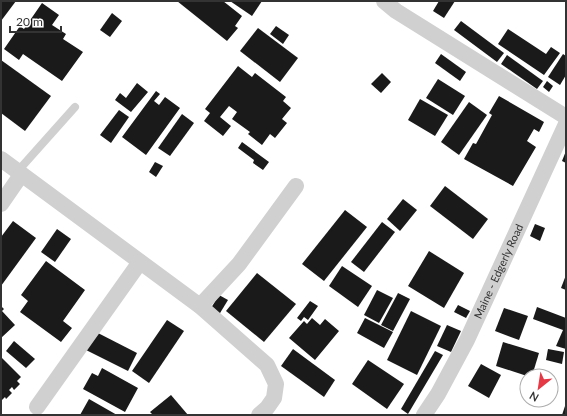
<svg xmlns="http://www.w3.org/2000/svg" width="567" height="416" font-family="Lato,sans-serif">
  <rect width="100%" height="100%" fill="#fff"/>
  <!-- building -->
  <g fill="#1a1a1a">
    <polygon points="1,1 16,1 1,21"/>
    <polygon points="177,1 223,1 242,16 235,26 238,28 227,41"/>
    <polygon points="230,1 262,1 252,16"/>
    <polygon points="439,1 455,1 444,18 433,11"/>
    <polygon points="42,3 59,15 52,25 66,34 63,39 83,52 62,81 23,54 19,60 4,49 20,26 24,29"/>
    <polygon points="112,13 122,21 110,37 100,30"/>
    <polygon points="461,21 504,53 497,62 454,30"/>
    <polygon points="276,26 289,35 283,44 270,34"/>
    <polygon points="258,28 298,58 280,82 240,51"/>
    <polygon points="508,29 546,54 551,47 560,53 544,75 498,44"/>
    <polygon points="441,54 466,72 460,81 435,63"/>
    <polygon points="563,54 566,56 566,75 560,85 548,77"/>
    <polygon points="507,55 543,81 537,89 501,64"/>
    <polygon points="1,60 51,96 25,131 1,113"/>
    <polygon points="238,66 252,77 255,73 286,97 283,101 291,108 282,119 287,123 275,138 270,134 262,145 248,134 250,132 232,119 237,112 229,106 220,117 231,126 223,136 204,121 210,113 205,109"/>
    <polygon points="382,73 391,82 381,93 371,84"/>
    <polygon points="438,79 465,96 453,115 426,98"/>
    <polygon points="547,81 553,86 549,92 543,87"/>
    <polygon points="137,83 148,92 131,112 115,100 120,93 126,98"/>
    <polygon points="156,91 160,94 154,101 159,105 165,97 180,108 146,155 122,137"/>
    <polygon points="499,96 544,122 539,132 534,129 527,141 536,147 513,186 464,159 473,143 476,144 492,115 489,113"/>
    <polygon points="420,99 448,115 435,136 408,120"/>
    <polygon points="469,102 487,115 459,155 441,142"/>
    <polygon points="119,110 129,117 111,143 100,135"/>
    <polygon points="182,114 194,123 170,156 158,148"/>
    <polygon points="242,142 269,162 263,170 253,163 254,160 238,148"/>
    <polygon points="566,151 566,163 562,161"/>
    <polygon points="155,162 163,166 156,177 149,172"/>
    <polygon points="445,186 488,219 473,239 430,206"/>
    <polygon points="403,199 417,210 400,231 387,219"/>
    <polygon points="345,210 367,227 324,281 302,264"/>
    <polygon points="13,221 36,238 1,286 1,237"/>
    <polygon points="382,222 395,232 364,272 351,262"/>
    <polygon points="535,224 545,228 540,241 530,236"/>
    <polygon points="57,229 71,239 55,262 41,252"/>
    <polygon points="429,251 464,273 444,308 408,286"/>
    <polygon points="46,261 85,290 63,321 72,328 61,342 20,312 28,301 21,295"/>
    <polygon points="342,266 372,286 358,307 329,286"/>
    <polygon points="257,273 296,304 264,342 226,311"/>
    <polygon points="566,275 566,290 561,288"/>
    <polygon points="377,290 393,298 379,323 364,315"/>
    <polygon points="398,293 410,299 393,331 381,325"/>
    <polygon points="219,295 228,300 217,318 208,313"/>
    <polygon points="310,301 318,306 308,320 304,317 301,321 297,318"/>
    <polygon points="458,305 470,311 466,318 454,312"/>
    <polygon points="1,306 4,309 2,311 15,325 1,338"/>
    <polygon points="537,307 566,318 566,349 556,346 563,330 533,319"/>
    <polygon points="504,308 528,316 519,340 495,331"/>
    <polygon points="411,311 441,326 417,375 387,360"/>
    <polygon points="312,318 320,325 325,319 339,331 315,360 289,338 304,321 307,324"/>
    <polygon points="365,318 393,332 384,348 357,333"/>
    <polygon points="167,320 184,331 149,383 132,371"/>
    <polygon points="447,325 461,331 451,352 437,346"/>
    <polygon points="96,332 137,353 128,371 86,350"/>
    <polygon points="14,341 35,359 26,368 6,351"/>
    <polygon points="503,342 539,353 532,376 527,376 496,366"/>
    <polygon points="293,349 335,380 324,397 281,366"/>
    <polygon points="548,349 564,352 562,364 546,360"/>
    <polygon points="435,351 443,355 408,414 401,409"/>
    <polygon points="1,357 21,377 17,381 20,384 14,390 12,387 9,390 12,393 6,399 5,397 1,401"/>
    <polygon points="368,360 404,384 387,409 352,384"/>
    <polygon points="481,364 501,375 489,398 468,386"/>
    <polygon points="102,368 138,388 125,412 83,389 92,373 98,376"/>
    <polygon points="171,395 188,415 153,415 150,412"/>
    <polygon points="89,399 117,415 80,415"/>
    <polygon points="566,403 566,415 562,415"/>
  </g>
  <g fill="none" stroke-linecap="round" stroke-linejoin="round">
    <!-- lane -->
    <polyline stroke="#d0d0d0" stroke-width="8" points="17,172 75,107"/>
    <!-- street -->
    <g stroke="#d0d0d0" stroke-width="16">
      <polyline points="384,1 396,11 566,117"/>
      <polyline points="1,159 200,306 267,365 276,384 274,398 267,408 259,415"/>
      <polyline points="1,204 21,175"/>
      <polyline points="200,306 239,264 296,186"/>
      <polyline points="37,407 140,262"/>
      <path id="s1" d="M424,415l14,-21 29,-54 99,-216"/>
    </g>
  </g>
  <g text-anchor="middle" stroke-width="4" stroke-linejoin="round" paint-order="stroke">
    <!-- street labels -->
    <g font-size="11" fill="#333" stroke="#fff">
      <text dy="4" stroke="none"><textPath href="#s1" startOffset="162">Maine - Edgerly Road</textPath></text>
    </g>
  </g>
  <!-- border -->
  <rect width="567" height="416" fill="none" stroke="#333333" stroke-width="4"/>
  <!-- north arrow -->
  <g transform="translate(539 388) rotate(210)"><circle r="19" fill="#ffffff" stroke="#adadad"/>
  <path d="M0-3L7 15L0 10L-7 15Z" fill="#e63946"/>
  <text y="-6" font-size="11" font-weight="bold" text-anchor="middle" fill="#333333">N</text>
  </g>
  <!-- scale -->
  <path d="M10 26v6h51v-6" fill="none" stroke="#333333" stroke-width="2"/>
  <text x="16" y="26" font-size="12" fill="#333333" stroke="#ffffff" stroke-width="3" paint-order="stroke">20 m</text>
</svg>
